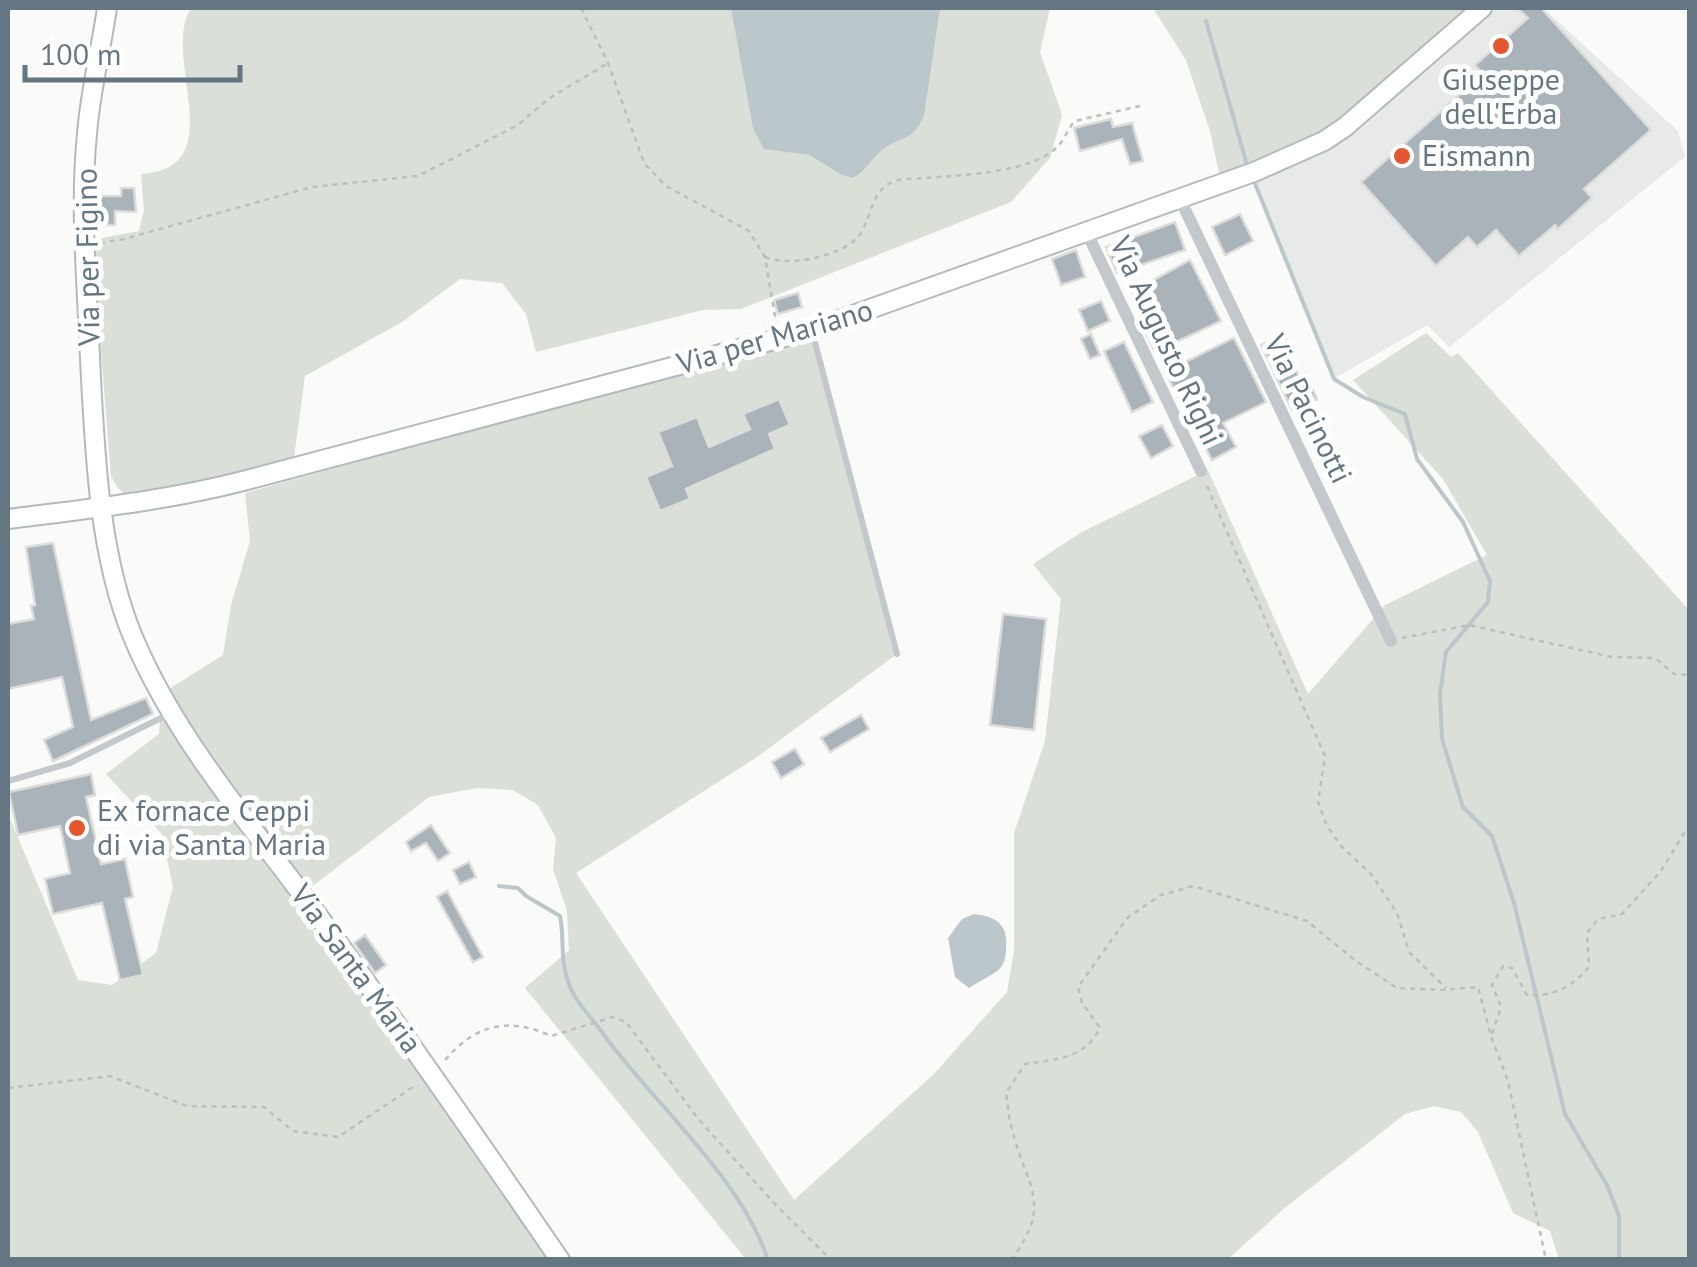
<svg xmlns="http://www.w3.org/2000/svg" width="1697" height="1267" font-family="'PT Sans',sans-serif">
  <rect width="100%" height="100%" fill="#fafaf8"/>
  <!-- built -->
  <polygon fill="#e8e9e9" points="1494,8 1543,8 1678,131 1685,157 1449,347 1427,325 1335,378 1255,179 1351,132"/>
  <!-- green -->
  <g fill="#dadfd7">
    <path d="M191,8h859l-10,44 22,63 -12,43 -39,44 -270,107 -38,1 -167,42 -10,-38 -24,-31 -42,-4 -58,43 -97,54 -12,89 -103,26 -64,5 -9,-9 -6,-11 -19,-236 47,-9 5,-21 -3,-36c93,-6 19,-117 50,-166z"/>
    <polygon points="1153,8 1474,8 1340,123 1301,145 1220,178 1210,131 1186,60"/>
    <polygon points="1426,333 1451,357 1458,353 1689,610 1689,1259 1559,1259 1550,1231 1513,1213 1478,1132 1461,1112 1434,1106 1405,1114 1286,1207 1228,1259 746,1259 525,988 569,950 567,911 553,869 556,838 538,805 513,790 477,788 429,797 302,894 560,1259 8,1259 8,814 78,980 112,985 156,953 173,886 161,833 106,774 159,734 161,694 223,655 231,605 250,541 245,493 813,335 897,654 757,757 576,873 794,1200 934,1074 1007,992 1014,951 1014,833 1045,741 1061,599 1033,564 1080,533 1208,470 1308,694 1385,605 1487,555 1443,479 1353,380"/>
  </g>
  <!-- water -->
  <g fill="#bbc7cb">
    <path d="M731,8h209l-16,107c-11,28 -23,20 -42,35 -12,9 -15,21 -30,28l-12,-4 -30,-19 -46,-6 -11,-21z"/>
    <path d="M974,914c22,2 35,11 32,35 0,8 -2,17 -9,22 -8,6 -19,11 -28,17l-14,-11 -7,-39 14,-19z"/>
  </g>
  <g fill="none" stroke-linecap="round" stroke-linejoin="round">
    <!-- stream -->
    <g stroke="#bbc7cb" stroke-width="4">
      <polyline points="1206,21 1247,165"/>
      <polyline points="1254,181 1334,379 1363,397 1405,414 1417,459 1463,522 1490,581 1488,602 1446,652 1440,694 1442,739 1463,807 1492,836 1514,903 1565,1114 1607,1185 1619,1216 1619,1260"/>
      <path d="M499,886l19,2 8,8 34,20c5,24 -1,41 9,68 6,18 24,35 35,51 51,70 136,141 164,225"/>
    </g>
  </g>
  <!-- building -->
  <g fill="#aab3b9" stroke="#dcdcda" stroke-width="2.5">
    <polygon points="1517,8 1541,8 1651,130 1584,189 1592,198 1558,229 1555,225 1519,256 1496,230 1477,247 1468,237 1436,266 1361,182 1483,74 1475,65 1528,18"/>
    <polygon points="1111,119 1113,127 1132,123 1143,161 1130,164 1122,139 1080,151 1074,128"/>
    <polygon points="121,188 134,188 136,212 115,211 115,225 99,225 100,196 121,196"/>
    <polygon points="1240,214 1253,241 1225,255 1212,227"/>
    <polygon points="1175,222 1185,250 1117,273 1106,247"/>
    <polygon points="1076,250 1085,277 1061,285 1052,259"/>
    <polygon points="1190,260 1221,321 1155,352 1144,329 1151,326 1132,292"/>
    <polygon points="798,293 802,307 778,314 774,300"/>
    <polygon points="1101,301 1110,321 1088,331 1079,310"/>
    <polygon points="1091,334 1100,355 1090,359 1081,339"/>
    <polygon points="1280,336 1288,341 1293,352 1288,354 1299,376 1305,373 1317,399 1292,410 1261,345"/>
    <polygon points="1234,338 1266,402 1223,423 1236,447 1212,460 1165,372"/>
    <polygon points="1124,342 1153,402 1132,412 1104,351"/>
    <polygon points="779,399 790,425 769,434 775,449 686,489 690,499 660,511 646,477 672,466 658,432 697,417 709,447 750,429 743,414"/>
    <polygon points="1162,425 1173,446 1151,458 1139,436"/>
    <polygon points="53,543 91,720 146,698 153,714 53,761 44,740 73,727 62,677 8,689 8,624 34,619 31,606 35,605 26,547"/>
    <polygon points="1003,614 1046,619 1034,730 990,725"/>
    <polygon points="861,715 869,729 830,752 821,738"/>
    <polygon points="795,749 804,764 781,778 772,762"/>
    <polygon points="91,774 95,795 86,797 101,864 125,859 133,897 125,899 143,975 120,980 102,903 53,914 45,879 70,873 60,826 18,835 9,792"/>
    <polygon points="431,825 450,853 438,861 426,843 411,851 406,842"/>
    <polygon points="469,862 476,877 460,884 453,870"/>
    <polygon points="447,891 483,957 473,962 437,897"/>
    <polygon points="365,935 386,965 375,973 354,943"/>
  </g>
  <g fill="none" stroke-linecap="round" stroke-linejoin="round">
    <defs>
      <g id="secondary">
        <path d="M107,8c-6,42 -17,84 -20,126 -7,68 -1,136 2,204 5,95 7,211 44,299 42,101 119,189 183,276 84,114 164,230 244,347"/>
        <path d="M8,519c79,-10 157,-18 235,-38l568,-151 443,-158 70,-31 21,-14 137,-119"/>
      </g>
    </defs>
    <!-- secondary casing -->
    <use href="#secondary" stroke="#b3babf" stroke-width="22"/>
    <!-- path -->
    <g stroke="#bbbfc2" stroke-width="2.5" stroke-dasharray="5 5" stroke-linecap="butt">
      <polyline points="581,8 608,63 644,163 666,186 749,231 765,257 776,322"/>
      <polyline points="100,243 124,239 312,187 418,176 518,125 548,99 608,63"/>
      <path d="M765,257c24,10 74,0 93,-20 14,-17 12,-48 37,-56 9,-3 21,-2 31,-3 34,-3 108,-5 132,-32 7,-7 10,-18 17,-25l65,-15"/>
      <polyline points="1207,486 1325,756 1318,802 1327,826 1341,846 1372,875 1397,913 1409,952 1446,988"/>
      <polyline points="1402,638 1469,625 1612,657 1655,658 1674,674 1690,675"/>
      <path d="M1492,1034l9,-27 -9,-22 11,-19 9,2 15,27c26,2 45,-8 62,-28l-2,-34 11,-14 24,-5 39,-43 29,-48"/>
      <path d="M445,1060c30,-35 63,-44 106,-24l62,-19 13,5 73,98 77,85 55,55"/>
      <polyline points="8,1088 110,1076 187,1106 264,1107 293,1131 338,1137 416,1085"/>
      <path d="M1011,1260c42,-56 17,-70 2,-127 -4,-13 -5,-26 -7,-40l19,-29c32,-5 60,-5 75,-36l-18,-25 -4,-16 49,-69 34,-23 32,-9 114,35 49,40 41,27 44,2 37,-3 13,49 17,45 38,179"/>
    </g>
    <!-- lane -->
    <g stroke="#c3c8cc" stroke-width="6">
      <polyline points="812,331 897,654"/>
      <polyline points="8,781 70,763 167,715"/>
    </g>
    <!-- street -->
    <g stroke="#c3c8cc" stroke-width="12">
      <polyline points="1180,199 1391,641"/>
      <polyline points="1087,233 1201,471"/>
    </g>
    <!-- secondary -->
    <use href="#secondary" stroke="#fff" stroke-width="18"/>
  </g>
  <!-- markers -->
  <g fill="#e4572e" stroke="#fff" stroke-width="4">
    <circle cx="1501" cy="46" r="10"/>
    <circle cx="1402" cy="156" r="10"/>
    <circle cx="77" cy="828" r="10"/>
  </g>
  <g text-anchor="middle" stroke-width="10" stroke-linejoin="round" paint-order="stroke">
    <!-- poi labels -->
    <g font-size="30" fill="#657683" stroke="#fff" text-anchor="start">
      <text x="1501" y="90" text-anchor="middle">Giuseppe<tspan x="1501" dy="34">dell'Erba</tspan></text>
      <text x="1422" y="166">Eismann</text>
      <text x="97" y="821">Ex fornace Ceppi<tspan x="97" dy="34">di via Santa Maria</tspan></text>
    </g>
    <!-- street labels -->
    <g font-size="30" fill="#657683" stroke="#fff">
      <text transform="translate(88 257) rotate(-91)" y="10">Via per Figino</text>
      <text transform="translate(775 337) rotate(-16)" y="10">Via per Mariano</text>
      <text transform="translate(1166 341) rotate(65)" y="10">Via Augusto Righi</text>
      <text transform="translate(1308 409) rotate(64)" y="10">Via Pacinotti</text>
      <text transform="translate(356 969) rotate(54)" y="10">Via Santa Maria</text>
    </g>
  </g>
  <!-- border -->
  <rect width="1697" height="1267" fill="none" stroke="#657683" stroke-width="20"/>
  <!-- scale -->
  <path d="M25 65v15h215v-15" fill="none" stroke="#657683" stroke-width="5"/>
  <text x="40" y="65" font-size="30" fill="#657683" stroke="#ffffff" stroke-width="8" paint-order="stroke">100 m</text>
</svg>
